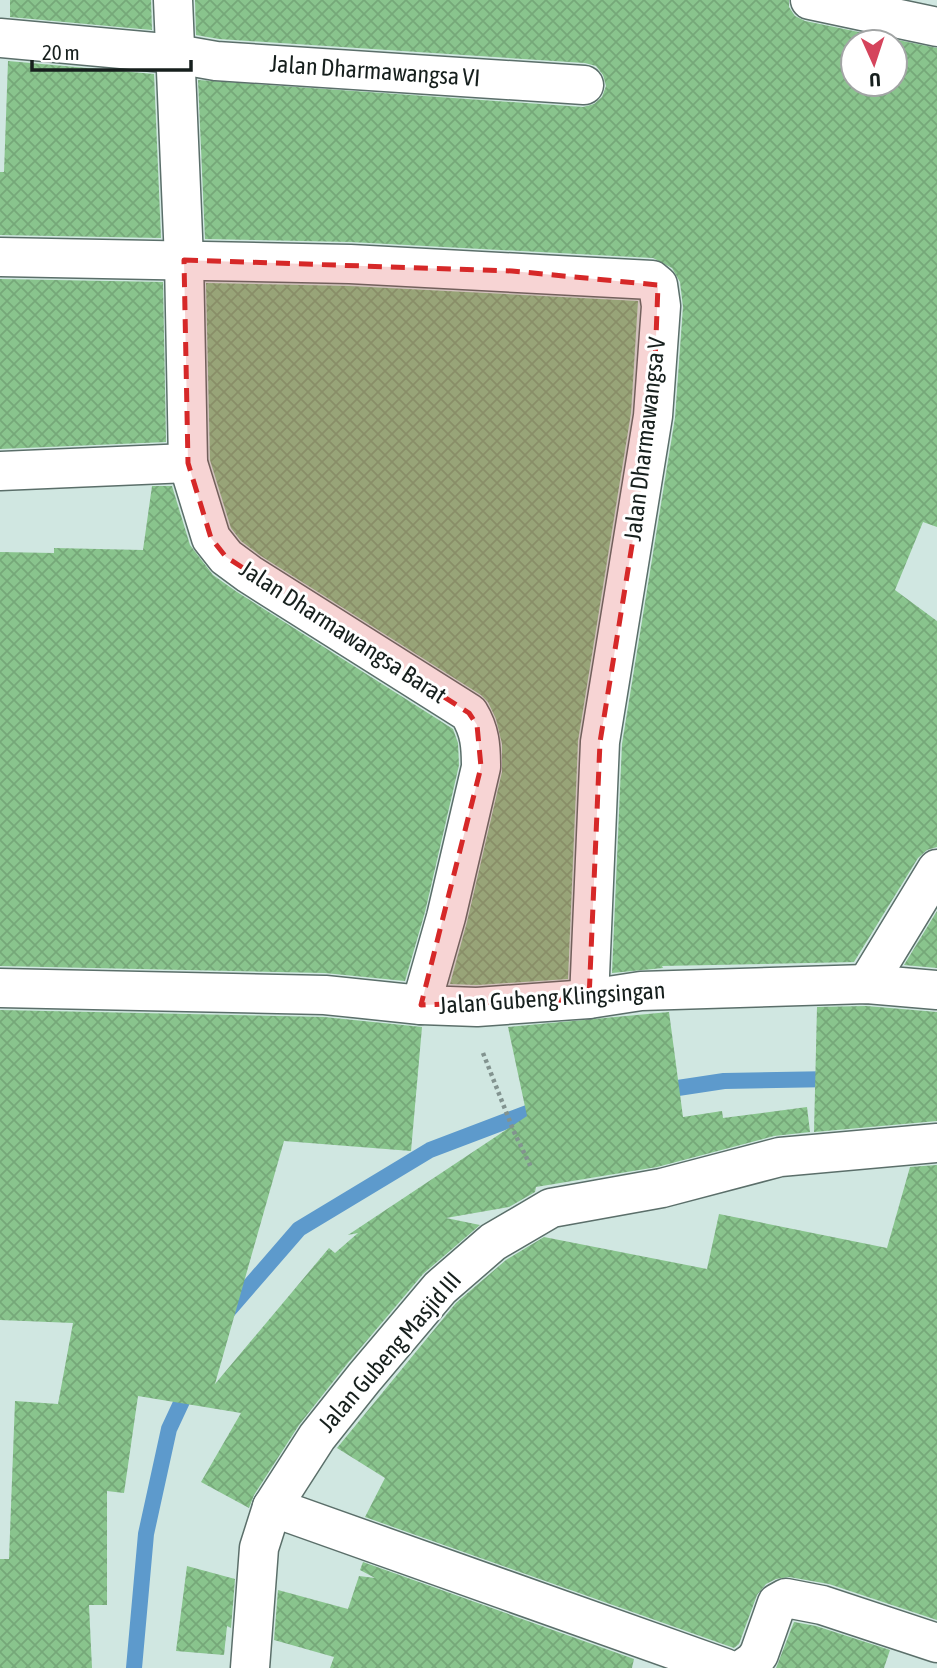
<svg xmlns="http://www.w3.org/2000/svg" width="937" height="1668" font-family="'Asap Condensed',sans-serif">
  <defs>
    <pattern id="building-cross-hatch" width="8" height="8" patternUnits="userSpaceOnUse" patternTransform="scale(1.75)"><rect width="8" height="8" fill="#89c48d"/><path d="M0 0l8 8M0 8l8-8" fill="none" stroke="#76a879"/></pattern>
  </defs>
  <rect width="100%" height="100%" fill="#d0e7e1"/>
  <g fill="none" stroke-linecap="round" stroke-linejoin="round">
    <!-- stream -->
    <g stroke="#5d9acc" stroke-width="16">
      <polyline points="658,1091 724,1081 835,1079"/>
      <polyline points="227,1312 299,1229 430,1150 546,1106"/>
      <polyline points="134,1668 146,1534 169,1429 190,1384"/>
    </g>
  </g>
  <!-- building -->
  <g fill="url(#building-cross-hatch)" fill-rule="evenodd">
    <polygon points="10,0 151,0 152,30 10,17"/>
    <path d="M195,0h594v7l6,9 10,5 132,27v479l-14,-5 -28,68 42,31v226l-10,3 -9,8 -64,104 -192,4 1,2 -51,5 10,-229 53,-326 8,-111 -3,-25 -8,-14 -19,-10 -302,-16 -146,-3 -7,-159 385,27 11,-3 8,-7 4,-11 -3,-11 -7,-9 -11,-3 -366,-24 -23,-4zM853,42h42v42h-42z"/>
    <polygon points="8,61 154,74 161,238 0,235 0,172 4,172"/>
    <polygon points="0,279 163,282 166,442 0,449"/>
    <polygon points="206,283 349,286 638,301 631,413 578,741 568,979 477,985 450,984 467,922 502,772 502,744 496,719 488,702 481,695 261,556 241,541 231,528 210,460"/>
    <polygon points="152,486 172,486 190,545 213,575 237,592 453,729 458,743 459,765 425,912 405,981 325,973 0,966 0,552 54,553 54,548 143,550"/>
    <polygon points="937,911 937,968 904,965"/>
    <polygon points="866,1006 937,1012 937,1121 814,1132 817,1007"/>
    <polygon points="0,1010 324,1017 422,1027 411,1151 284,1141 215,1384 329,1248 335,1253 358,1233 348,1235 527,1116 508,1027 669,1012 683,1117 722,1111 723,1118 807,1107 810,1132 774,1136 657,1167 536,1187 535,1192 509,1207 446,1218 480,1225 423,1274 347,1364 299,1425 254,1495 249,1508 201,1482 241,1413 138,1396 124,1493 107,1491 107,1605 89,1605 92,1668 0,1668 0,1559 9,1559 15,1401 58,1404 73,1323 0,1320"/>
    <polygon points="937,1165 937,1620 829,1584 789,1577 776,1579 766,1584 757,1595 739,1644 734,1648 365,1517 385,1478 337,1448 456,1303 506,1260 544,1237 707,1269 719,1214 887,1248 910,1167"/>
    <polygon points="363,1562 634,1659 632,1668 330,1668 334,1657 274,1640 278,1590 348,1609 359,1576 375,1578 360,1570"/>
    <polygon points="187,1566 235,1579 231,1628 227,1626 224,1655 176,1651"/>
    <polygon points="794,1622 816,1626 890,1650 884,1668 776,1668"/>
  </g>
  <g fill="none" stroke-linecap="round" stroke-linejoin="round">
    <defs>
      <g id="minor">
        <path d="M173,0l11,260 4,203 23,75 15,19 23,17 220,139c11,18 12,33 12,54l-35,150 -25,88"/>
        <polyline points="810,0 937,27"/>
        <polyline points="0,38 176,54 216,61 584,85"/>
        <polyline points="0,257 350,264 652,280 658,285 661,306 653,416 600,742 589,999"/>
        <polyline points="0,471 188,463"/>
        <polyline points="867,984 937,869"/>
        <polyline points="0,988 325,995 421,1005 477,1007 589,999 641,991 867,984 937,990"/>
        <polyline points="272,1507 725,1668"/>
        <polyline points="250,1668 259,1548 272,1507 317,1437 364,1378 440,1288 493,1242 551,1208 662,1188 780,1157 937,1143"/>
        <polyline points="744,1668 754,1661 759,1654 777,1603 786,1598 822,1605 937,1643"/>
      </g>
    </defs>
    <!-- minor casing -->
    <use href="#minor" stroke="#5b6f6a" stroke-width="41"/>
    <!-- path -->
    <polyline stroke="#82938f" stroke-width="4.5" stroke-dasharray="3.5 3.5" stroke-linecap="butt" points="483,1053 514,1132 531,1167"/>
    <!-- minor -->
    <use href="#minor" stroke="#fff" stroke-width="38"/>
  </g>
  <!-- marked area -->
  <path fill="#d62828" fill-opacity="0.2" stroke="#d62828" stroke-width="5" stroke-dasharray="14 9" stroke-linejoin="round" d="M184,260l328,11 146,14 -5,131 -53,326 -11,257 -168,6 60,-238 -4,-42 -8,-12 -243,-156 -15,-19 -23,-75z"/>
  <g text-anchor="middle" stroke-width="6" stroke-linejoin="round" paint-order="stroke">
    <!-- street labels -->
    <g font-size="24" fill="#161f1d" stroke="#fff">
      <text transform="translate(375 71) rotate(4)" y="8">Jalan Dharmawangsa VI</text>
      <text transform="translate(645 439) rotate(-83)" y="8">Jalan Dharmawangsa V</text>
      <text transform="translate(343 632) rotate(33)" y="8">Jalan Dharmawangsa Barat</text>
      <text transform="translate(552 998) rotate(-4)" y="8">Jalan Gubeng Klingsingan</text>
      <text transform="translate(390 1352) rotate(-49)" y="8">Jalan Gubeng Masjid III</text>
    </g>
  </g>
  <!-- north arrow -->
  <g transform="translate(874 63) rotate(177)"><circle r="33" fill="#ffffff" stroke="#a2a5a5" stroke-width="2"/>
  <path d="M0-5L12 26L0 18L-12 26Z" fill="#d5445c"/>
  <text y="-10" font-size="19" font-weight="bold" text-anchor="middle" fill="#161f1d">U</text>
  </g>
  <!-- scale -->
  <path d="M32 60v10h159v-10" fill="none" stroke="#161f1d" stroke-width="3.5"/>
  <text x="42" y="60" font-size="21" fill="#161f1d" stroke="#ffffff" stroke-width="5" paint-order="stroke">20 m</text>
</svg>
